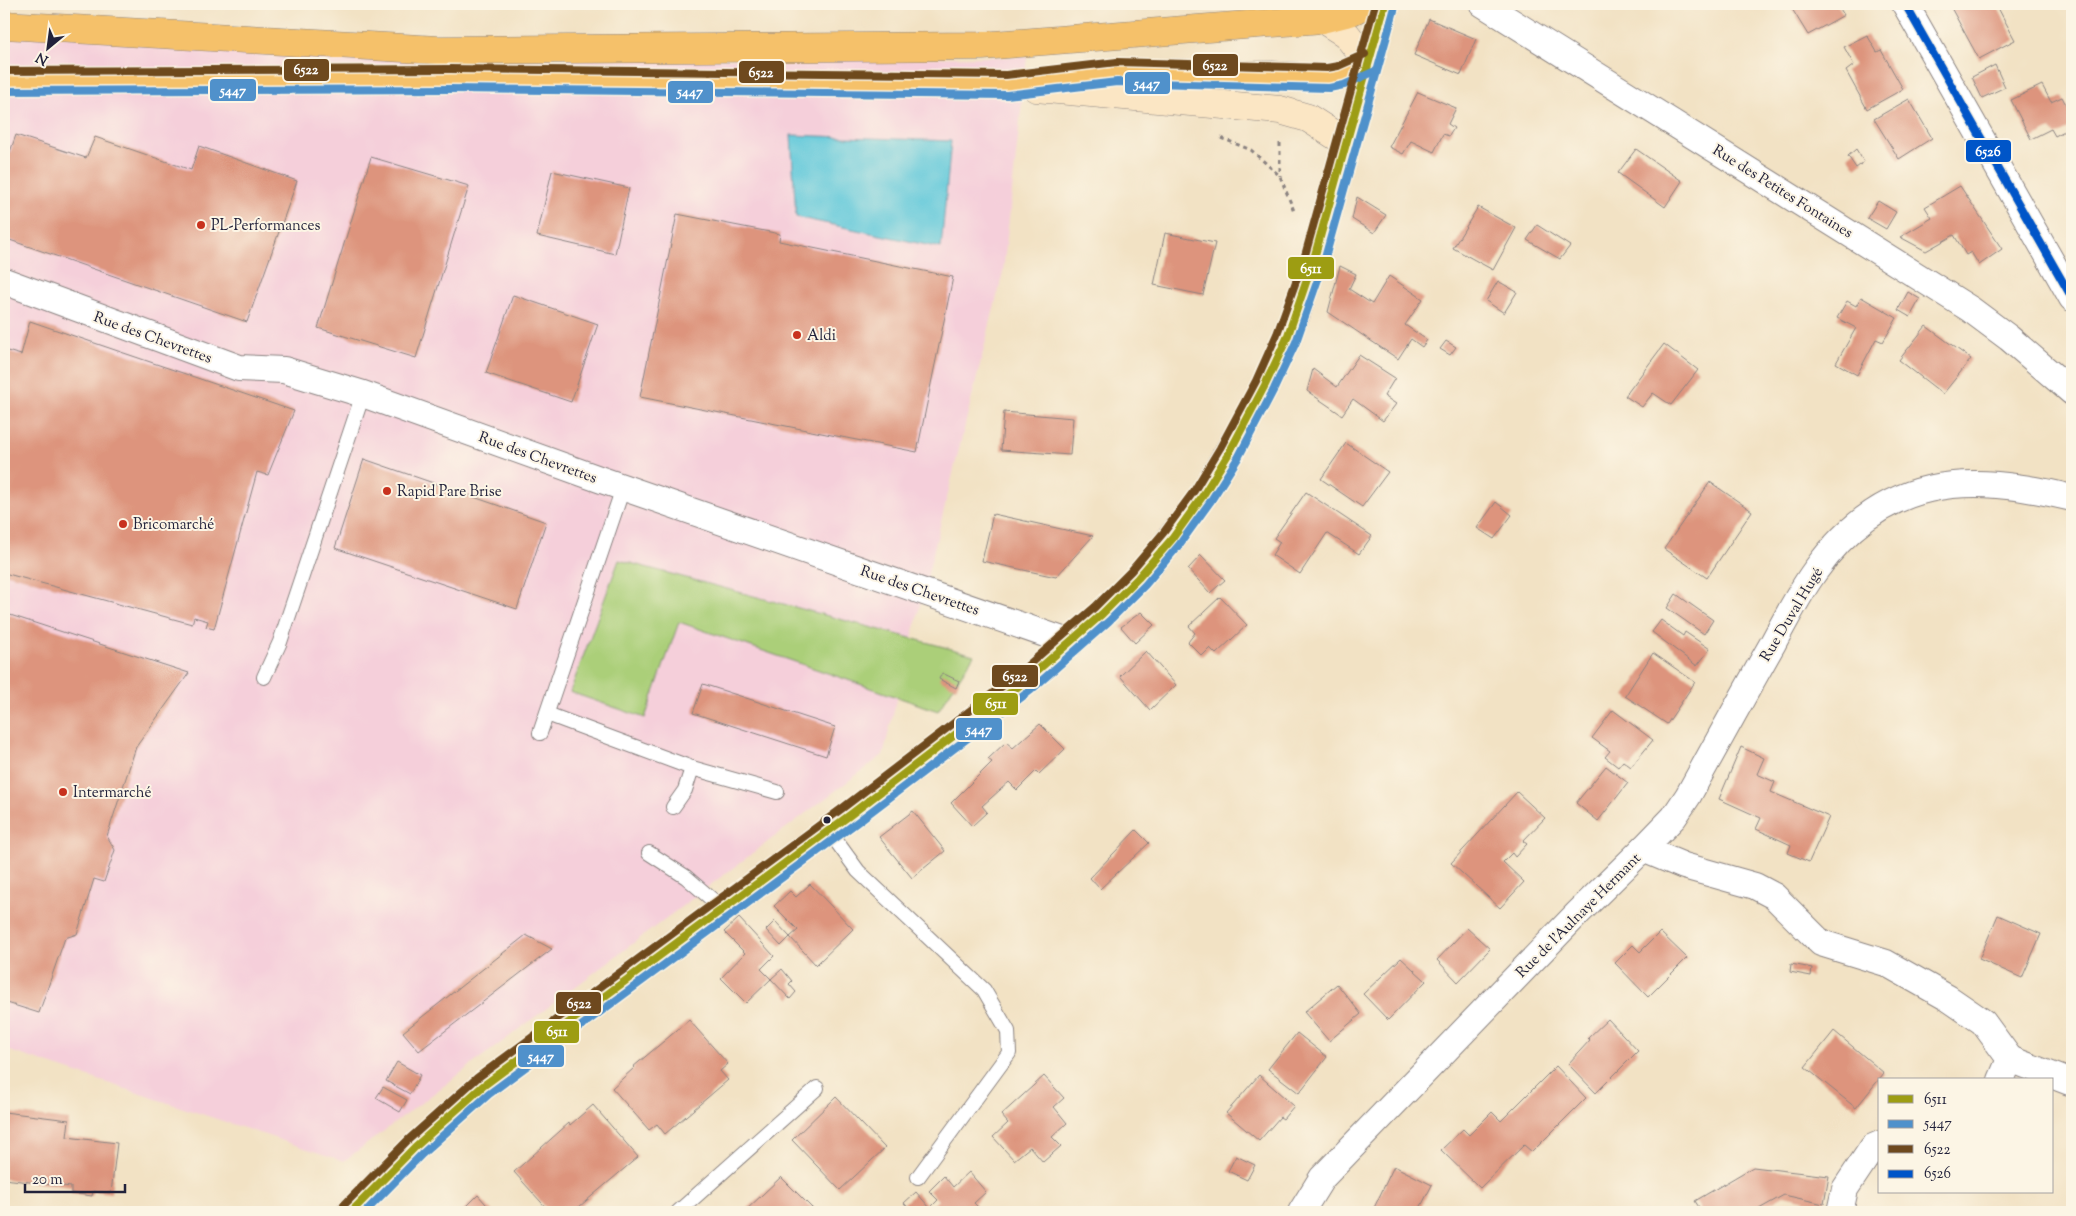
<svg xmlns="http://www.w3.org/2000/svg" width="2076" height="1216" font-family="'Sorts Mill Goudy',serif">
  <rect width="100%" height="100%" fill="#fcf5e5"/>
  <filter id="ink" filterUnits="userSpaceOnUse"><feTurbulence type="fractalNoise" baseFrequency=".02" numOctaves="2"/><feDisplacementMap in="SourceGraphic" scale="10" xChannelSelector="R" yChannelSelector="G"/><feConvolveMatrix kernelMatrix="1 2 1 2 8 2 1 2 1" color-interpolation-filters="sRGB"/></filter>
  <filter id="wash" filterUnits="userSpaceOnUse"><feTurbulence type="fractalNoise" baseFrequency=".0096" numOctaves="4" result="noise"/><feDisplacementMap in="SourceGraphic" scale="20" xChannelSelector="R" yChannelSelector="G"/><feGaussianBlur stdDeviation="1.12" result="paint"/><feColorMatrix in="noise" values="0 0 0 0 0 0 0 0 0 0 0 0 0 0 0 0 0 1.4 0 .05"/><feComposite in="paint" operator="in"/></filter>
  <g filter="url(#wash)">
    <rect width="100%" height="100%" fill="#f2e2c4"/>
    <!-- built -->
    <polygon fill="#f5cfda" points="4,33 436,60 1027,57 1003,272 883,755 344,1161 4,1049"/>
    <!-- green -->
    <polygon fill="#abcf79" stroke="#66785a" points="619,560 974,655 938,711 679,622 645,718 570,692"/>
    <!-- water -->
    <polygon fill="#5ec8da" stroke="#40758a" points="791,135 951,141 941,248 796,217"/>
    <g id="blocks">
      <!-- building -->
      <g fill="#dd947d">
        <polygon points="1789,4 1837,4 1844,15 1808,35"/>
        <polygon points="1949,4 1996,4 2015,40 1979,59"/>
        <polygon points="1429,19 1476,39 1461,75 1414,55"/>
        <polygon points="1867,35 1877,52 1881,50 1903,89 1867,109 1846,71 1854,65 1844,47"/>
        <polygon points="1995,65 2005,87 1982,98 1972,77"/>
        <polygon points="2042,85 2051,102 2062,97 2072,116 2072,127 2055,136 2051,129 2031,139 2011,100"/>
        <polygon points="1418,92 1456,108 1448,124 1454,128 1449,136 1443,134 1434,152 1411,141 1403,154 1389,147"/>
        <polygon points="1909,99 1932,138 1899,159 1874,119"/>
        <polygon points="16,135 86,158 95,137 191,170 199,146 297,181 247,322 4,238 4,169"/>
        <polygon points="1636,149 1682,181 1665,207 1618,173"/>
        <polygon points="1856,149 1864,162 1856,168 1848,156"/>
        <polygon points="371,157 469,186 416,358 318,328"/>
        <polygon points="552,171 629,188 615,254 537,236"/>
        <polygon points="1960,186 2002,249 1979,265 1971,252 1966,255 1954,235 1926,251 1900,237 1932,218 1925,207"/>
        <polygon points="1357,197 1386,215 1374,233 1352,219"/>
        <polygon points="1878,201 1896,212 1886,229 1867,218"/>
        <polygon points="1478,207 1516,228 1493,270 1453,248"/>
        <polygon points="677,214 780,234 779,241 953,277 917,452 640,397"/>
        <polygon points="1537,225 1570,246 1560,259 1527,240"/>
        <polygon points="1165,233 1215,243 1203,295 1154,285"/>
        <polygon points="1340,266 1356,274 1349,289 1372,304 1389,276 1423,299 1405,325 1427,340 1422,347 1411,339 1398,359 1328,312"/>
        <polygon points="1498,281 1517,292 1504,313 1486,301"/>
        <polygon points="1908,292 1920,299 1910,317 1898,310"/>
        <polygon points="513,295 598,324 571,402 486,373"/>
        <polygon points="1861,297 1897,318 1883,342 1876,339 1857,375 1836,363 1856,328 1837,318 1847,301 1856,306"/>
        <polygon points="30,321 294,411 268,475 257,472 214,629 206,627 208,621 194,617 192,624 4,573 4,350 21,355"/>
        <polygon points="1926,326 1971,359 1943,394 1899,360"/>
        <polygon points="1446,341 1456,347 1450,355 1440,349"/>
        <polygon points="1664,344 1698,370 1671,405 1653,393 1642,407 1625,396"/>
        <polygon points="1359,355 1395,378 1384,396 1396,404 1383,421 1353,399 1342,415 1307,391 1313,369 1337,387"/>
        <polygon points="1004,412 1073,418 1070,455 1001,450"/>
        <polygon points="1346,443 1388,472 1362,507 1321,479"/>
        <polygon points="364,459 546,522 517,609 335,548"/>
        <polygon points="1710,482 1752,511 1707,578 1664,549"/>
        <polygon points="1306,492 1372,536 1359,554 1327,533 1300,574 1272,555 1280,542 1274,538"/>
        <polygon points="1496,502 1512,515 1494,539 1477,528"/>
        <polygon points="993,514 1093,536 1056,577 982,561"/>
        <polygon points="1201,555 1225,580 1210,593 1188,569"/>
        <polygon points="1676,594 1713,620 1704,634 1667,608"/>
        <polygon points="1220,597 1247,625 1216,654 1210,648 1202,656 1188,642 1195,633 1189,626"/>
        <polygon points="1141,612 1154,625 1135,643 1121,627"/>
        <polygon points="4,613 189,673 136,747 107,836 115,850 104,882 94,879 77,934 65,938 39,1013 4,1002"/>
        <polygon points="1661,620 1683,636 1685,632 1710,649 1697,666 1652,632"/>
        <polygon points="1146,651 1176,685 1150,710 1120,676"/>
        <polygon points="1653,653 1695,682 1667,724 1625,696"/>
        <polygon points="942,673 959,681 956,688 939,679"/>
        <polygon points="703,684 835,727 826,756 693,713"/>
        <polygon points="1613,710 1653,740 1631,767 1623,761 1618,767 1605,757 1610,751 1592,738"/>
        <polygon points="1040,724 1065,749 1039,774 1036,771 1017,790 1009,782 982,806 987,812 972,826 951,803 992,762 988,759 1006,742 1013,748"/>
        <polygon points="1741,747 1764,758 1757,774 1775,782 1771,792 1829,817 1809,862 1788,853 1791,845 1756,829 1761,818 1719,799"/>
        <polygon points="1606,766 1628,783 1598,821 1576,803"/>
        <polygon points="1517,792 1545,818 1523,841 1527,844 1515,857 1512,853 1503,862 1524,882 1500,908 1451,863"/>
        <polygon points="913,811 945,851 912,878 879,837"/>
        <polygon points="1136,830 1149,843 1100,889 1090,878"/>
        <polygon points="810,884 853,929 816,965 790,937 798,930 774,906 790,891 796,897"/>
        <polygon points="1998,915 2041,934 2022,978 1979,959"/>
        <polygon points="739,918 774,956 761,969 771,979 746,1003 721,978 745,953 724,932"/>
        <polygon points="775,921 790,937 781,946 766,930"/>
        <polygon points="1467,928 1490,949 1458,982 1437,960"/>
        <polygon points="1660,932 1687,958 1648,997 1615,963 1633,945 1640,952"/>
        <polygon points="526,935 552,949 419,1051 403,1032"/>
        <polygon points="1401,958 1426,981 1388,1020 1363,994"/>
        <polygon points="1791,964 1812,968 1811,976 1790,972"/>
        <polygon points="782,969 792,981 789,984 796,992 790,999 771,979"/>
        <polygon points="1337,984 1361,1014 1329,1041 1304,1012"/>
        <polygon points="1608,1019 1638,1051 1596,1093 1568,1064 1590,1040 1588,1038"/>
        <polygon points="689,1020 728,1064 720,1071 728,1080 665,1134 657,1124 649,1130 612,1088 634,1068 633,1067"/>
        <polygon points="1834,1031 1884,1073 1856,1108 1805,1067"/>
        <polygon points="1297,1033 1327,1057 1299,1093 1268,1069"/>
        <polygon points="397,1062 420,1075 410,1094 386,1081"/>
        <polygon points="1556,1066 1586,1098 1532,1152 1524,1145 1480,1188 1441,1150 1463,1129 1469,1135 1492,1112 1501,1121"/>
        <polygon points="1259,1075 1294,1106 1283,1119 1280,1117 1259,1141 1226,1113"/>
        <polygon points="1044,1076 1064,1098 1054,1107 1067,1123 1052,1137 1061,1146 1043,1162 1030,1147 1014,1160 993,1137 1008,1123 1001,1115"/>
        <polygon points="383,1087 407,1100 400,1112 376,1098"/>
        <polygon points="836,1097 885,1148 840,1190 792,1140"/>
        <polygon points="593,1105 638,1157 573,1212 563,1212 559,1208 555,1212 550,1212 514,1172 569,1123 570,1125"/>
        <polygon points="4,1112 69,1120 67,1137 117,1143 111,1193 93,1191 92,1196 71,1193 71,1187 4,1179"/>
        <polygon points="1236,1156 1255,1165 1247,1180 1228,1171"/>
        <polygon points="1394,1166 1432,1185 1418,1212 1372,1212"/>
        <polygon points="1753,1167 1829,1176 1824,1204 1784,1195 1759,1209 1761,1212 1702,1212 1695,1201"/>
        <polygon points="969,1172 986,1192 974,1203 983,1212 912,1212 904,1203 916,1192 930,1208 938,1200 929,1191 944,1176 953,1187"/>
        <polygon points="781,1177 816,1212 744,1212"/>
        <polygon points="478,1195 493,1212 461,1212"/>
      </g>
    </g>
  </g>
  <g filter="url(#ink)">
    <use href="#blocks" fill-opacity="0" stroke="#8a8280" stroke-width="1"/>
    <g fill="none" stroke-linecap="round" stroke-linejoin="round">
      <defs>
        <g id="lane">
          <polyline points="264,677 280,642 363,394"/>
          <polyline points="547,714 692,768"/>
          <polyline points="540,733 623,488"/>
          <polyline points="673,807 685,790 692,768 777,792"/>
          <polyline points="829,831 858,871 984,990 1008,1031 1009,1053 918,1177"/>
          <polyline points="649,853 686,877 722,908"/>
          <polyline points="678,1212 817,1088"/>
        </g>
        <g id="street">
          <polyline points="1483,4 1970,309 2009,338 2072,392"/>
          <polyline points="1905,4 2072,298"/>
          <polyline points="4,281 239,368 284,370 363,394 599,479 1071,643"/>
          <path d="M1643,849l31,-32 14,-21c28,-51 56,-102 85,-153 13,-24 26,-50 42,-72 68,-96 152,-99 257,-73"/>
          <polyline points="2010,1059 2072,1083"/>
          <polyline points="1301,1212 1322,1178 1577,914 1643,849 1684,866 1755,886 1774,896 1821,943 1886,963 1948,998 1983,1022 2010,1059 2001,1080"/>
          <polyline points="1840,1212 1845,1189 1873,1147 1880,1144"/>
        </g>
        <g id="secondary">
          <polyline points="1036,88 1280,110 1308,118 1347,143"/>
          <path d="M351,1212c42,-45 85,-86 132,-126l354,-261 166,-126 104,-89 44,-46 50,-66 48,-82 22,-43 25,-58 18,-56 55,-196 -23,-29 -24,-15"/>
        </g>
        <g id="primary">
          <polyline points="4,25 438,50 982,46 1322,19 1350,12 1366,4"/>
          <polyline points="4,81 450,79 1007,85 1117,72 1270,75 1328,78 1341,76 1369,63 1385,4"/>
        </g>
      </defs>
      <!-- lane casing -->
      <use href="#lane" stroke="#8a8280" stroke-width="16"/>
      <!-- street casing -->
      <use href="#street" stroke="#8a8280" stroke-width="28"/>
      <!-- secondary casing -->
      <use href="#secondary" stroke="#8a8280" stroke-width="29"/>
      <!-- primary casing -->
      <use href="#primary" stroke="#8a8280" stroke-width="29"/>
      <!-- path -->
      <g stroke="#8a8280" stroke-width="3" stroke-dasharray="4 4" stroke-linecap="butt">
        <polyline points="1221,138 1251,150 1280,176 1294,211"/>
        <polyline points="1280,143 1280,176"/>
      </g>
      <!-- lane -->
      <use href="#lane" stroke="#fff" stroke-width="14"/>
      <!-- street -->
      <use href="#street" stroke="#fff" stroke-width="26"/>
      <!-- secondary -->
      <use href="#secondary" stroke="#fbe6c4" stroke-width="28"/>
      <!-- primary -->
      <use href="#primary" stroke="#f5c16b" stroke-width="28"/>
      <defs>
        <polyline id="bus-1" points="351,1212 415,1147 483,1086 850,815 1024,682 1102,614 1138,578 1172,539 1202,497 1229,453 1265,385 1287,338 1313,262 1385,4"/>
        <g id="bus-2">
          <polyline points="4,91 450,89 1007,95 1117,82 1329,88 1344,85 1373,72"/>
          <polyline points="365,1212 422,1154 489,1094 856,823 1031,690 1109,621 1145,585 1179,545 1210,502 1238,458 1274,389 1296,342 1323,265 1395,7"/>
        </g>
        <g id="bus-3">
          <polyline points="4,71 450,69 1006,75 1117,62 1327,68 1338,66 1365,54"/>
          <polyline points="344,1205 408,1140 477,1078 844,807 1018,674 1095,607 1131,571 1164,532 1194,491 1220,448 1256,381 1277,334 1304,259 1375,4"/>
        </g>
        <polyline id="bus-4" points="1905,4 2072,298"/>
      </defs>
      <!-- bus-1 casing -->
      <use href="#bus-1" stroke="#fcf5e5" stroke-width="11"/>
      <!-- bus-2 casing -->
      <use href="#bus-2" stroke="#fcf5e5" stroke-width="11"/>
      <!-- bus-3 casing -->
      <use href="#bus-3" stroke="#fcf5e5" stroke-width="11"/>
      <!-- bus-4 casing -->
      <use href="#bus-4" stroke="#fcf5e5" stroke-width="11"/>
      <!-- bus-1 -->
      <use href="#bus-1" stroke="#9d9d12" stroke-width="8"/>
      <!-- bus-2 -->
      <use href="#bus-2" stroke="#5091cb" stroke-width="8"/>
      <!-- bus-3 -->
      <use href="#bus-3" stroke="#6e491e" stroke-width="8"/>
      <!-- bus-4 -->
      <use href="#bus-4" stroke="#0055c8" stroke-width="8"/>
    </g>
  </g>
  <!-- markers -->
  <g fill="#c8321e" stroke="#fcf5e5" stroke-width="2">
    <circle cx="201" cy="225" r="5"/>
    <circle cx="797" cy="335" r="5"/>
    <circle cx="387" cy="491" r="5"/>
    <circle cx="123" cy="524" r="5"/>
    <circle cx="63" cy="792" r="5"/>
  </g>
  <circle fill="#22223b" stroke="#fcf5e5" stroke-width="2" cx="827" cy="820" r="4.5"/>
  <g text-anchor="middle" stroke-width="4" stroke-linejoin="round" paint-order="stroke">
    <!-- street labels -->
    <g font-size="15" fill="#22223b" stroke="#fcf5e5">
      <text transform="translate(1783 191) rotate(32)" y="5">Rue des Petites Fontaines</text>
      <text transform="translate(153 337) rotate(20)" y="5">Rue des Chevrettes</text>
      <text transform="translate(538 457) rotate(20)" y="5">Rue des Chevrettes</text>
      <text transform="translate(920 590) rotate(19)" y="5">Rue des Chevrettes</text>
      <text transform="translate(1791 614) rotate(-59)" y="5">Rue Duval Hugé</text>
      <text transform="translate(1578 915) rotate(-45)" y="5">Rue de l'Aulnaye Hermant</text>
    </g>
    <!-- poi labels -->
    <g font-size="15" fill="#22223b" stroke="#fcf5e5" text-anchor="start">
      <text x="211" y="230">PL-Performances</text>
      <text x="807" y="340">Aldi</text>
      <text x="397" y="496">Rapid Pare Brise</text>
      <text x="133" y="529">Bricomarché</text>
      <text x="73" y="797">Intermarché</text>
    </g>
  </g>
  <g stroke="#fcf5e5" stroke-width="2">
    <rect x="1192" y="53" width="47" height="24" rx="5" fill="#6e491e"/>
    <rect x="283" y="58" width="47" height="24" rx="5" fill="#6e491e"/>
    <rect x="738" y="60" width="47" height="24" rx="5" fill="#6e491e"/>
    <rect x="1124" y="71" width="47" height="24" rx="5" fill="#5091cb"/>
    <rect x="209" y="78" width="48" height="24" rx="5" fill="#5091cb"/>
    <rect x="667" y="80" width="47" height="24" rx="5" fill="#5091cb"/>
    <rect x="1965" y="139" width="47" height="24" rx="5" fill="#0055c8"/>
    <rect x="1287" y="256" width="48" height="24" rx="5" fill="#9d9d12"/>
    <rect x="991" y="664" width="48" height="24" rx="5" fill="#6e491e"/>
    <rect x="972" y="692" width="47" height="24" rx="5" fill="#9d9d12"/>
    <rect x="955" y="717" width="48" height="24" rx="5" fill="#5091cb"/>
    <rect x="555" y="991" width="47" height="24" rx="5" fill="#6e491e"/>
    <rect x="533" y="1020" width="47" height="24" rx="5" fill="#9d9d12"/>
    <rect x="517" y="1044" width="48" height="24" rx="5" fill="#5091cb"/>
  </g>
  <g font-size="14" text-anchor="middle" font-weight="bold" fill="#fff">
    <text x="1215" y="70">6522</text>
    <text x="306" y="74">6522</text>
    <text x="761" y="77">6522</text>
    <text x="1147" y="88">5447</text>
    <text x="233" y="95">5447</text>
    <text x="690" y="96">5447</text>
    <text x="1988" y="156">6526</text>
    <text x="1311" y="273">6511</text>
    <text x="1015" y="681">6522</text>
    <text x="996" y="708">6511</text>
    <text x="979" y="734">5447</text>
    <text x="579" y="1008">6522</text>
    <text x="557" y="1036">6511</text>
    <text x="541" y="1061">5447</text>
  </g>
  <!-- margin -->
  <rect width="2076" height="1216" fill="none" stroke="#fcf5e5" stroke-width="20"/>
  <!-- legend -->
  <rect x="1878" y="1078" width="175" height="115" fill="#fcf5e5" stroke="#a5a1a1"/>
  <rect x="1888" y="1095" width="25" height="8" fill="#9d9d12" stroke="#a5a1a1"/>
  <text x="1924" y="1104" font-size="15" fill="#22223b">6511</text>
  <rect x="1888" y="1120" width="25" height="8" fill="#5091cb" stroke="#a5a1a1"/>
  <text x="1924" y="1128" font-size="15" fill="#22223b">5447</text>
  <rect x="1888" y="1145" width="25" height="8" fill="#6e491e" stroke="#a5a1a1"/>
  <text x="1924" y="1154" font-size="15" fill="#22223b">6522</text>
  <rect x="1888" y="1170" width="25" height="8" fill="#0055c8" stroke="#a5a1a1"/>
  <text x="1924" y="1178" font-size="15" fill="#22223b">6526</text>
  <!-- north arrow -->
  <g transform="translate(48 48) rotate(209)" stroke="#fcf5e5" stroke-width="4" paint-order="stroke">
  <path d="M0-4L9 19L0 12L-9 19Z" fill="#22223b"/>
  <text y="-8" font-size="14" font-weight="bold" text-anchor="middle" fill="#22223b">N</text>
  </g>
  <!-- scale -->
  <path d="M25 1184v8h100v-8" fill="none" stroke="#22223b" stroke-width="2.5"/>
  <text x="32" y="1184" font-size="15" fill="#22223b" stroke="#fcf5e5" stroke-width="4" paint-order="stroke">20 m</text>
</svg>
